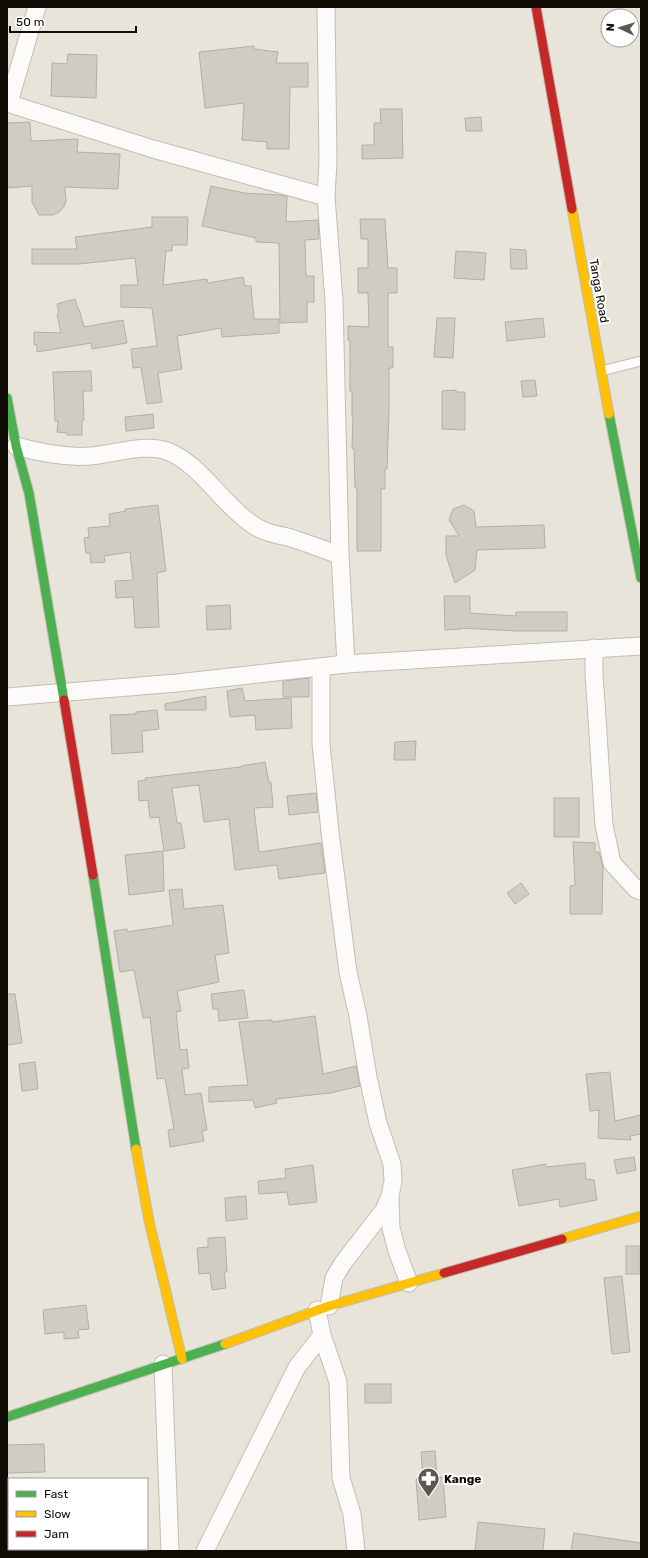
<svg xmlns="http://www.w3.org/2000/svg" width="648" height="1558" font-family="Rubik,sans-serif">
  <rect width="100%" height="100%" fill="#e9e4d9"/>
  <!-- building -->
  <g fill="#d0ccc3" stroke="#b3afa6">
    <polygon points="254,46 254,49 278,52 276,63 308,63 308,87 290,87 289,149 267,149 267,142 242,140 244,103 205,108 199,52"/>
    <polygon points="68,54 97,55 96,98 51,96 52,63 67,64"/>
    <polygon points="380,109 402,109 403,158 362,159 362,145 374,145 374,123 381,123"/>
    <polygon points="481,117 482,131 466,131 465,118"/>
    <polygon points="30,122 31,141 78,139 77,152 120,154 118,189 65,187 66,200 64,207 59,212 53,215 39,215 32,202 32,186 8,188 7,178 7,123"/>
    <polygon points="211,186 244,193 281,195 287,197 286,222 318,220 319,239 305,240 306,276 314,276 314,302 307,302 307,322 280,323 279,243 256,242 256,238 202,226"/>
    <polygon points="152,217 188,217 187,245 172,245 172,251 166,251 163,285 207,279 208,283 243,277 245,286 251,286 254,319 279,319 279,333 222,337 221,328 177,336 182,369 158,373 162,402 147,404 141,367 133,368 131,349 157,346 152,308 121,307 121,285 138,285 135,258 79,264 32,264 32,249 77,249 75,237 152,227"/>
    <polygon points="360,219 385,219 388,268 397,268 397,293 388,293 388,347 393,347 393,368 389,368 389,412 387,469 385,469 385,489 381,489 381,551 357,551 357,488 355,488 354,449 352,448 353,416 352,416 352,391 350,391 350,340 348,340 348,326 369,327 368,293 358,293 358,268 368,268 368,239 361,239"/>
    <polygon points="510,249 526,250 527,269 511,269"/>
    <polygon points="456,251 486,253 484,280 454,278"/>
    <polygon points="75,299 78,309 79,309 84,327 123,320 127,343 92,349 91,343 37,352 37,345 34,345 34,332 61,333 57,314 59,313 57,304"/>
    <polygon points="437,318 455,318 453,358 434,357"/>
    <polygon points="543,318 545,337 507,341 505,322"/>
    <polygon points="91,371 92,391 83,391 84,420 82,420 82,435 67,435 67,433 57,432 58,421 55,421 53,372"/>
    <polygon points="535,380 537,396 523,397 521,381"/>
    <polygon points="456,390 456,392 465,392 465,430 442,429 442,391"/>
    <polygon points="153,414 154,428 126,431 125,417"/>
    <polygon points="158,505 166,571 157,573 159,627 135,628 133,597 116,598 115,581 133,580 130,552 104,556 105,562 91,563 90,553 86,553 84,538 89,537 88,528 110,526 109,514 126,511 125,509"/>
    <polygon points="464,505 474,511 476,527 544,525 545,548 477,550 475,570 455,583 446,555 446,536 459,536 449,520 453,509"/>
    <polygon points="444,596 470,596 470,613 516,616 516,612 567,612 567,631 516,631 461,628 462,629 445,630"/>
    <polygon points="230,605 231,629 207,630 206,606"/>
    <polygon points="309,678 309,697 283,697 283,681"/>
    <polygon points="242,688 245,701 291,698 292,728 256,730 255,715 230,717 227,691"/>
    <polygon points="206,696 206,710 165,710 165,704"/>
    <polygon points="157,710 159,729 142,731 143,752 112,754 110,715 136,714 136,712"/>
    <polygon points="416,741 415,760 394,760 395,742"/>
    <polygon points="265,762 269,783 271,782 273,807 254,808 259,852 321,843 325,873 279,879 277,865 235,870 229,819 204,822 199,785 172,788 177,823 181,823 185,848 164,851 159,817 150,818 148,800 139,801 138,781 146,780 145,778 241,767 241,766"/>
    <polygon points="316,793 318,812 289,815 287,796"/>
    <rect x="554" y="798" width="25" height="39"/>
    <polygon points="573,842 595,843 595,852 599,852 603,866 602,914 570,914 570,886 575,885"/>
    <polygon points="163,851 164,891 129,895 125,855"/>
    <polygon points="521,883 529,894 515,904 507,893"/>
    <polygon points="182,889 184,909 223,905 229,953 215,955 219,982 177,991 181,1011 176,1012 180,1050 187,1049 189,1068 182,1069 185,1095 201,1093 207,1130 202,1131 204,1141 170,1147 168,1130 174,1129 165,1078 157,1079 150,1017 143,1018 134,970 120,972 114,931 127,929 127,932 173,925 169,890"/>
    <polygon points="244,990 248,1018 219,1021 218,1009 213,1009 211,994"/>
    <polygon points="7,994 15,994 22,1043 7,1045"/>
    <polygon points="315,1016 323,1074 356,1066 360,1086 330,1093 276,1099 277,1103 255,1108 253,1100 209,1102 209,1087 248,1085 239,1022 272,1020 272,1022"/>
    <polygon points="35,1062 38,1089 22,1091 19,1064"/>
    <polygon points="610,1072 615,1121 641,1115 641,1134 630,1136 631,1140 598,1138 599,1110 590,1111 586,1074"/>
    <polygon points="634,1157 636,1170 617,1174 614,1160"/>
    <polygon points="585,1163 586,1179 594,1180 597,1200 560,1207 559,1199 519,1206 512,1170 546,1164 546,1167"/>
    <polygon points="313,1165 317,1202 289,1205 287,1192 259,1194 258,1181 286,1178 285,1169"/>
    <polygon points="246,1196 247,1219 226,1221 225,1198"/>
    <polygon points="225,1237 227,1272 224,1272 226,1288 212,1290 210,1273 199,1274 197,1248 208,1247 208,1238"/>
    <rect x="626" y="1246" width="13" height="28"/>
    <polygon points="622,1276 630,1352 612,1354 604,1278"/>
    <polygon points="86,1305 89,1329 78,1330 79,1338 64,1339 64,1332 45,1334 43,1310"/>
    <rect x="365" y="1384" width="26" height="19"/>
    <polygon points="44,1444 45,1472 7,1473 7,1445"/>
    <polygon points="435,1451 437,1477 443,1477 446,1517 419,1520 416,1479 423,1478 421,1452"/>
    <polygon points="478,1522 545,1529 543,1551 475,1551"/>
    <polygon points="574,1533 641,1543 641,1551 571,1551"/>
  </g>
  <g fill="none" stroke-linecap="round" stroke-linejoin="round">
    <defs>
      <polyline id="lane" points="601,371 641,361"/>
      <g id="street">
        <polyline points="326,7 328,161 326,197 334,301 340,555 346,664"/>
        <polyline points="9,102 37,7"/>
        <polyline points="7,103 153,149 326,197"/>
        <path d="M16,446c25,7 49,12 75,10 23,-2 54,-13 76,-5 32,12 54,51 82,71 14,11 26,12 42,16 16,5 33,12 49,17"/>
        <polyline points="594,648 594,673 604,825 612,863 636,889 641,891"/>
        <polyline points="321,667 321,744 330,832 348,972 358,1016 368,1077 378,1123 392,1164 393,1181 390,1196 384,1210 343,1263 334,1278 329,1306"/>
        <polyline points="7,697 177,683 346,664 641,646"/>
        <polyline points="390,1197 391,1228 397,1251 409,1283"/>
        <polyline points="317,1310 322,1335 338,1382 341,1478 352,1514 356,1551"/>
        <polyline points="163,1364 170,1551"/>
        <polyline points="205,1551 297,1367 322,1335"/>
      </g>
      <g id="fast">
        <polyline points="7,398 16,446 29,493 64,700"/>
        <polyline points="609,414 641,578"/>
        <polyline points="93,875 136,1149"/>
        <polyline points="7,1417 225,1344"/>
      </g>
      <g id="slow">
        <polyline points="572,209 609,414"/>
        <polyline points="136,1149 149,1221 182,1359"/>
        <polyline points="562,1239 641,1216"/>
        <polyline points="225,1344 329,1306 444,1273"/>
      </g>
      <g id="jam">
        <polyline points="536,7 572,209"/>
        <polyline points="64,700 93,875"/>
        <polyline points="444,1273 562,1239"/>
      </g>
    </defs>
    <!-- lane casing -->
    <use href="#lane" stroke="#c1beb4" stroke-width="11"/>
    <!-- street casing -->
    <use href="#street" stroke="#c1beb4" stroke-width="19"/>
    <!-- fast casing -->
    <use href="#fast" stroke="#c1beb4" stroke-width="11"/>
    <!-- slow casing -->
    <use href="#slow" stroke="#c1beb4" stroke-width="11"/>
    <!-- jam casing -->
    <use href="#jam" stroke="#c1beb4" stroke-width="11"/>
    <!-- lane -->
    <use href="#lane" stroke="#fcfbf9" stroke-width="9"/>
    <!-- street -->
    <use href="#street" stroke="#fcfbf9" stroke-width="17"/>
    <!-- fast -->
    <use href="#fast" stroke="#4caf50" stroke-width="9"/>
    <!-- slow -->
    <use href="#slow" stroke="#ffc107" stroke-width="9"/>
    <!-- jam -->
    <use href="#jam" stroke="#c62828" stroke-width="9"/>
  </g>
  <!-- icons -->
  <defs>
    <symbol id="pharmacy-pin" viewBox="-11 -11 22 30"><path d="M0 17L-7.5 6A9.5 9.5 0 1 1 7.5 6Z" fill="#5b584f" stroke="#fff"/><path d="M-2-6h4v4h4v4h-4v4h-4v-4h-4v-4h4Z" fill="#fff"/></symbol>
  </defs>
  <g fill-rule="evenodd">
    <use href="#pharmacy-pin" x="416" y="1466" width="25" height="34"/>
  </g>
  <g text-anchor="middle" stroke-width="4" stroke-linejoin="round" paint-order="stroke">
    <!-- street labels -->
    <g font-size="12" fill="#0f0c05" stroke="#fff">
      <text transform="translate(599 291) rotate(80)" y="4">Tanga Road</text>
    </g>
    <!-- poi labels -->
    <g font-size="12" font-weight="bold" fill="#0f0c05" stroke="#fff" text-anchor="start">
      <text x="444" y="1483">Kange</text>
    </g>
  </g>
  <!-- border -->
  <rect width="648" height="1558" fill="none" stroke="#0f0c05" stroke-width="16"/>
  <!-- legend -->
  <rect x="8" y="1478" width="140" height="72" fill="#ffffff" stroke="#9f9e9b"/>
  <rect x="16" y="1491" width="20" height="6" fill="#4caf50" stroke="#9f9e9b"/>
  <text x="44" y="1498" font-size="12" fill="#0f0c05">Fast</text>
  <rect x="16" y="1511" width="20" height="6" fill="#ffc107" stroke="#9f9e9b"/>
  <text x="44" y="1518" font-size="12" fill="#0f0c05">Slow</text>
  <rect x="16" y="1531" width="20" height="6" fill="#c62828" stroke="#9f9e9b"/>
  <text x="44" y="1538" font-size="12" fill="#0f0c05">Jam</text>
  <!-- north arrow -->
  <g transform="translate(620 28) rotate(274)"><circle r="19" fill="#ffffff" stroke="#9f9e9b"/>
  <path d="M0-3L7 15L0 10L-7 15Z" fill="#5b584f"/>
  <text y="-6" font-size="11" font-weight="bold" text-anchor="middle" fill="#0f0c05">N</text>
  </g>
  <!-- scale -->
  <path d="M10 26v6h126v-6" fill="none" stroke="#0f0c05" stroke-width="2"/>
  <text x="16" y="26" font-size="12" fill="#0f0c05" stroke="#ffffff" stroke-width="3" paint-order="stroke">50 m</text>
</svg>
